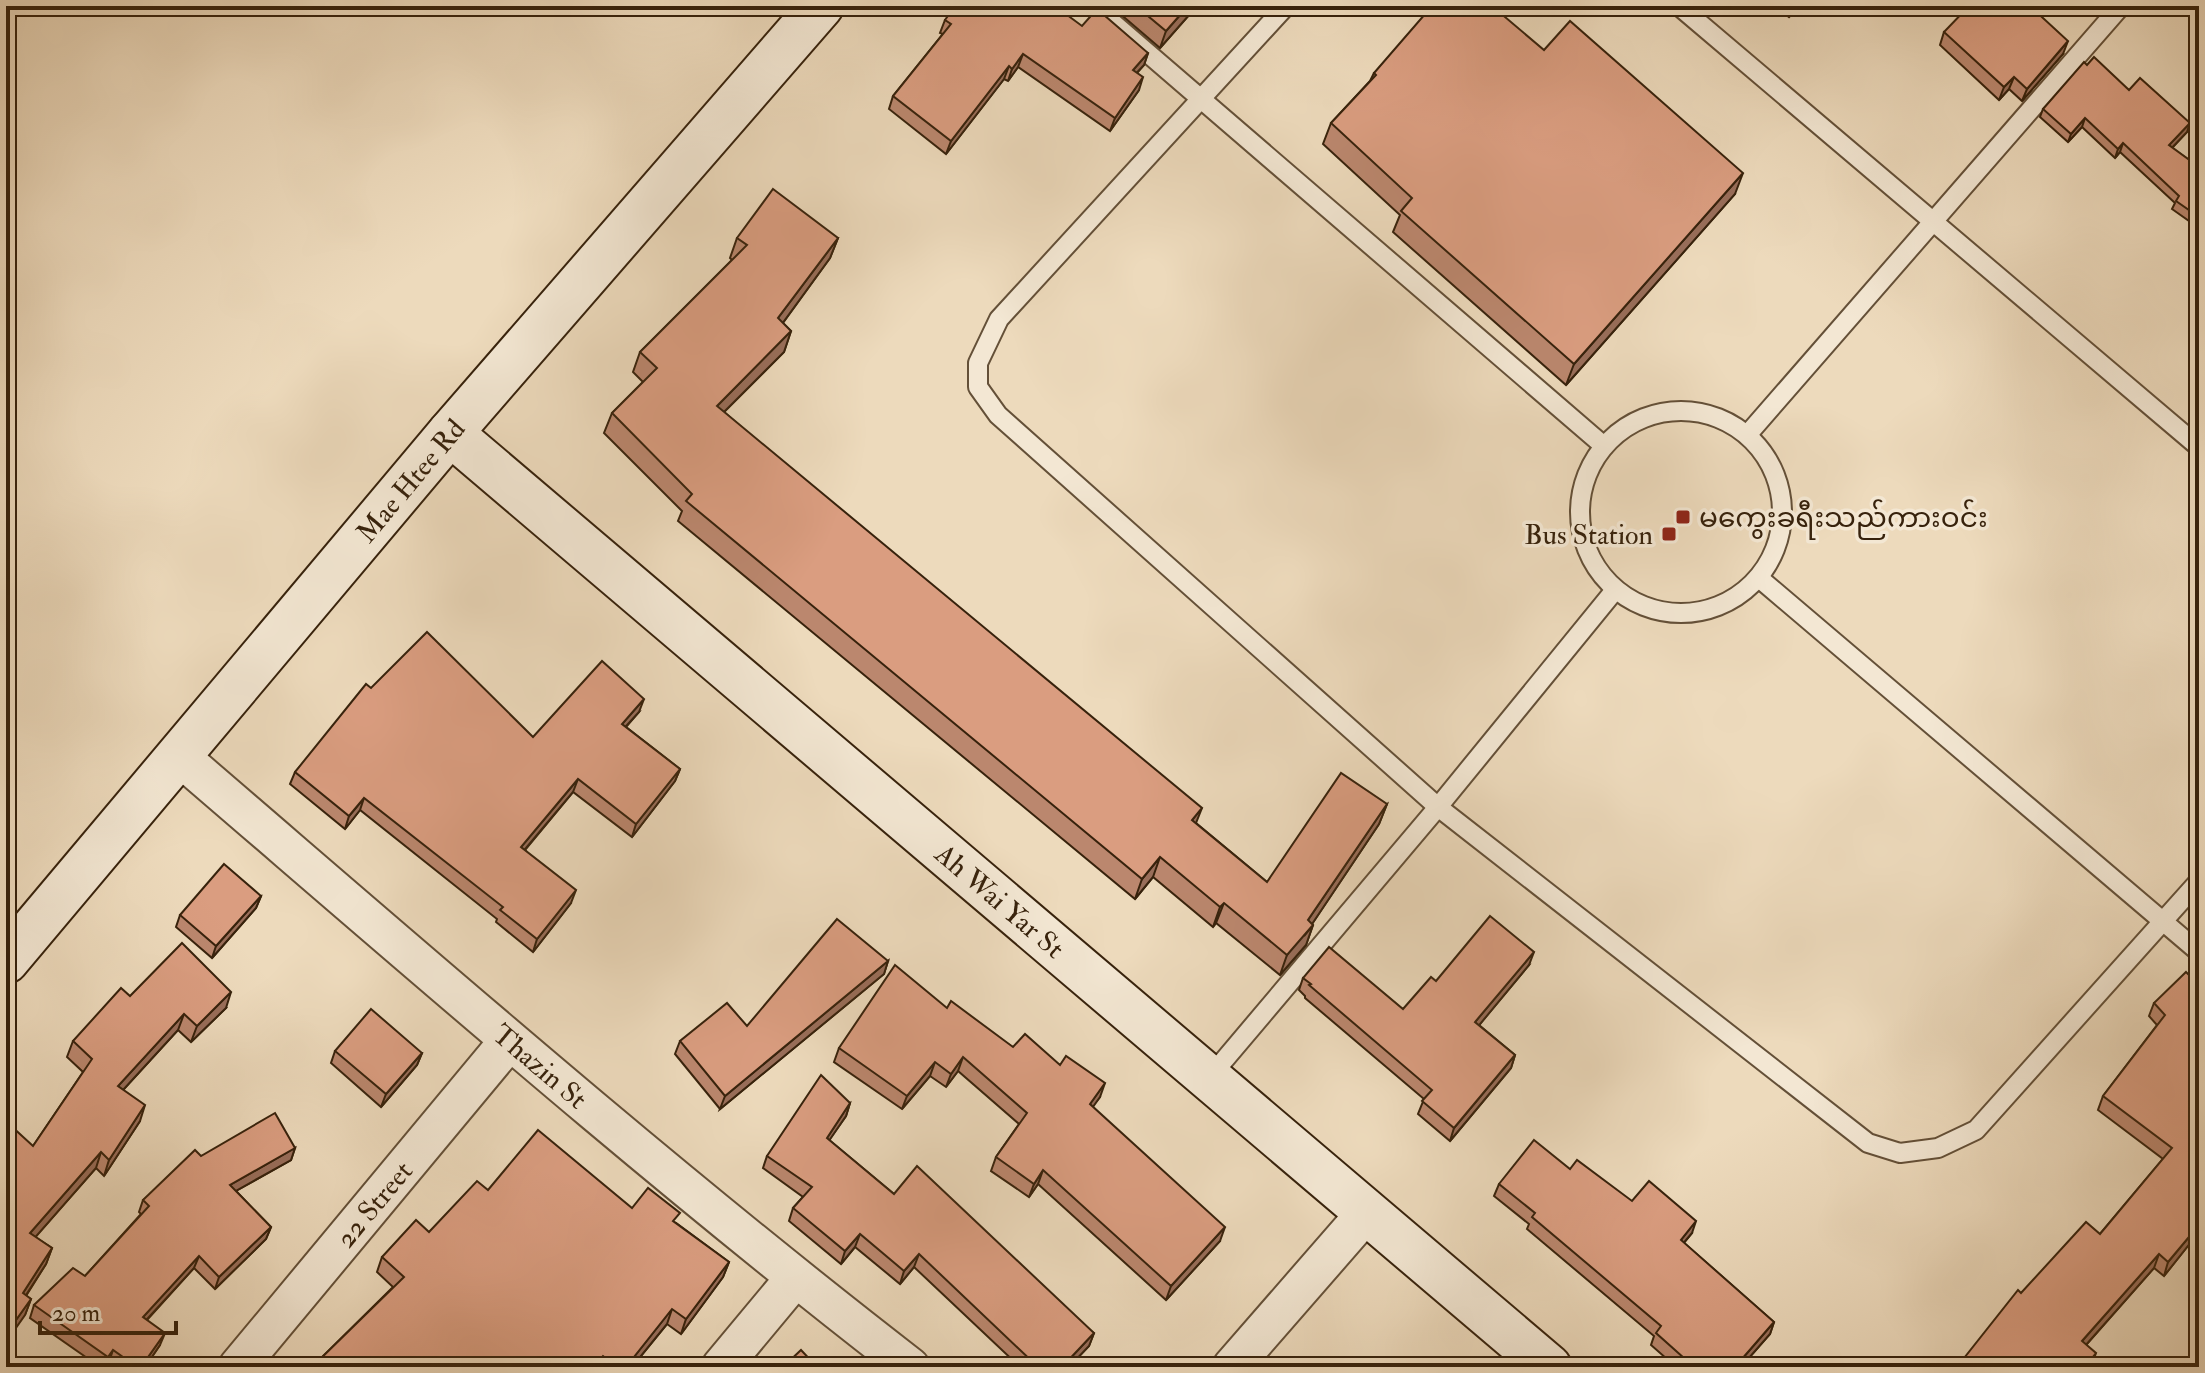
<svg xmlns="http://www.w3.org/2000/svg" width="2205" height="1373" font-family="'IM FELL Double Pica','Noto Sans Myanmar',serif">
  <rect width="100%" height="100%" fill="#eddabc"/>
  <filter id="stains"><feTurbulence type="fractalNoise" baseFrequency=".0025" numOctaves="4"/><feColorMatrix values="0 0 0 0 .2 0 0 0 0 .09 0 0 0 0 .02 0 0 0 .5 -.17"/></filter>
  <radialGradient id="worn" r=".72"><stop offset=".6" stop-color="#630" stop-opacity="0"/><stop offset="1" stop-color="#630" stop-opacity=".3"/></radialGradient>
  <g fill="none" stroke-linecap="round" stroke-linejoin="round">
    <defs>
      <g id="lane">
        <polyline points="1093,6 1604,446"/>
        <polyline points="1286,6 999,319 978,363 978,387 998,415 1438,807 1868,1143 1900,1153 1938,1148 1976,1130 2199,881"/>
        <polyline points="1679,6 2199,447"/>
        <circle cx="1681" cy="512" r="101"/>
        <polyline points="1748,434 2121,6"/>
        <polyline points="1759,578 2199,952"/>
        <polyline points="1209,1078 1438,807 1615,590"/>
      </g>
      <g id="street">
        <path id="s1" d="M179,756c241,207 480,417 731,611"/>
        <path id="s2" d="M238,1367l271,-326"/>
        <polyline points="721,1367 795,1278"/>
        <polyline points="1232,1367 1367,1212"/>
      </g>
      <g id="secondary">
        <path id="s3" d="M450,433l1099,934"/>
        <path id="s4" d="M6,961l444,-528 371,-427"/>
      </g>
    </defs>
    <!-- lane casing -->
    <use href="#lane" stroke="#645038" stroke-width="22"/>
    <!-- street casing -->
    <use href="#street" stroke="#645038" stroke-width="42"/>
    <!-- secondary casing -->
    <use href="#secondary" stroke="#37220c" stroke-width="48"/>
    <!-- lane -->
    <use href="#lane" stroke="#f3e7d3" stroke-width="18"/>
    <!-- street -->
    <use href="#street" stroke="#f3e7d3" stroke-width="38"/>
    <!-- secondary -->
    <use href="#secondary" stroke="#f3e7d3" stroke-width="44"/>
  </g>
  <!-- wall -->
  <g fill="#bb876e" stroke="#37220c" stroke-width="2">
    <polygon points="1111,6 1197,6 1160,48"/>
    <polygon points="1775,6 1798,6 1789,17"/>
    <polygon points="945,20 1082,26 1148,53 1144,65 1137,73 1139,90 1110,131 1018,67 1008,81 1004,79 946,154 889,109 893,96 943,34 940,33"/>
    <polygon points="1944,32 2063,54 2022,101 2009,89 1999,100 1940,45"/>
    <polygon points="1544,50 1735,194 1566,385 1393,232 1400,215 1323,144 1331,123 1370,81 1374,73"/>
    <polygon points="2087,65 2129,90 2190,123 2187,132 2172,148 2199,167 2199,228 2172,209 2175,203 2120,152 2115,158 2082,127 2068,142 2040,117 2043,109"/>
    <polygon points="737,238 838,238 830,258 783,323 791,331 784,352 724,412 1196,823 1267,882 1387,804 1379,824 1312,924 1313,925 1306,945 1280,975 1216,923 1213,927 1153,877 1135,899 678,521 682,511 604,433 612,413 643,382 633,372 640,352 732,260 730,258"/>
    <polygon points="371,688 533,737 639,712 626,727 680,769 675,781 632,837 573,792 525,850 571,903 533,952 496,922 497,919 360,810 345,829 290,784 295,772"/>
    <polygon points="261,896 256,908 212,958 176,927 180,915"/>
    <polygon points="888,961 884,974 720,1109 675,1054 680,1041 747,1026"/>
    <polygon points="1529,965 1479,1025 1515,1055 1511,1068 1450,1141 1418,1114 1424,1099 1305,998 1305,996 1299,990 1303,978 1403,1009 1436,981"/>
    <polygon points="2199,985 2199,1232 2164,1276 2154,1268 2086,1345 2021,1293 2100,1234 2163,1159 2098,1110 2103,1096 2157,1025 2149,1016 2154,1003"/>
    <polygon points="130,996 226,1008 191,1042 178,1030 123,1090 140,1121 104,1176 96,1168 35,1237 52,1248 46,1264 26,1296 31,1299 25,1315 33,1146 83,1072 67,1057 73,1041"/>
    <polygon points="947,1008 1013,1047 1060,1065 1100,1097 1092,1107 1220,1241 1166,1300 1038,1184 1029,1197 991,1171 996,1157 1019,1124 958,1071 946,1087 930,1076 902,1109 834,1062 839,1048"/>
    <polygon points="335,1051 422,1053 417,1065 381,1107 331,1063"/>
    <polygon points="850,1103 846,1116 829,1140 894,1194 1094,1333 1089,1346 1069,1367 1020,1367 914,1267 900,1284 855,1247 841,1264 789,1221 793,1208 803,1197 763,1168 767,1156"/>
    <polygon points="295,1148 291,1160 236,1191 271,1227 266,1239 215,1289 194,1268 147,1320 160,1345 145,1367 115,1367 109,1362 105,1367 100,1367 30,1318 34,1305 85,1276 141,1214 139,1212 143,1200 201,1156"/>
    <polygon points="1570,1169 1692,1233 1684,1243 1774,1322 1770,1334 1741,1367 1676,1367 1651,1345 1654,1336 1527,1229 1529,1224 1494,1196 1499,1184"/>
    <polygon points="488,1190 632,1208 676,1223 729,1262 723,1277 681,1334 667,1324 632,1367 312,1367 393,1287 377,1272 382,1257 429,1232"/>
  </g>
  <!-- shaded-wall -->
  <g fill="#996e5a" stroke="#37220c" stroke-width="2">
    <polygon points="1188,6 1197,6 1160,48 1166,31"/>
    <polygon points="1793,6 1798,6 1789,17"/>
    <polygon points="2068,41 2063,54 2022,101 2027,89"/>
    <polygon points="1148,53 1144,65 1128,82 1133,70"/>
    <polygon points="1023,54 1018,67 1008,81 1012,69"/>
    <polygon points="1009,66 1004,79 946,154 951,141"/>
    <polygon points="1143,77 1139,90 1110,131 1115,118"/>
    <polygon points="2014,77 2009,89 1999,100 2004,87"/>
    <polygon points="2085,118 2082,127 2068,142 2071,134"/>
    <polygon points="2190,123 2187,132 2166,154 2169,145"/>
    <polygon points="2123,143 2120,152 2115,158 2118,149"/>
    <polygon points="1743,173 1735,194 1566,385 1574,364"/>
    <polygon points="838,238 830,258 771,339 778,318"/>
    <polygon points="791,331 784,352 710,426 717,406"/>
    <polygon points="644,699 639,712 617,736 622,724"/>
    <polygon points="680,769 675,781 632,837 636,824"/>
    <polygon points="578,779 573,792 516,860 521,847"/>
    <polygon points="364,798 360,810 345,829 349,816"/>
    <polygon points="1387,804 1379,824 1304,936 1313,925 1306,945 1280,975 1287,955 1308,920"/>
    <polygon points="1202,808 1194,828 1192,820"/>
    <polygon points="1160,857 1153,877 1135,899 1142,879"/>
    <polygon points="576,890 571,903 533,952 537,939"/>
    <polygon points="261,896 256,908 212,958 216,946"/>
    <polygon points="1224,903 1216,923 1213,927 1220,907"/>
    <polygon points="1534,952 1529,965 1471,1035 1475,1022"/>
    <polygon points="888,961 884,974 720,1109 725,1096"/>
    <polygon points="231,992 226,1008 191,1042 197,1026"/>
    <polygon points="184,1014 178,1030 112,1102 118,1086"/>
    <polygon points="422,1053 417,1065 381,1107 386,1094"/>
    <polygon points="1515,1055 1511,1068 1450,1141 1454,1128"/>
    <polygon points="963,1057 958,1071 946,1087 951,1074"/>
    <polygon points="935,1062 930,1076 902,1109 907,1096"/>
    <polygon points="1105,1083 1100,1097 1085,1118 1090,1104"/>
    <polygon points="850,1103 846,1116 822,1151 827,1138"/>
    <polygon points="145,1105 140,1121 104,1176 109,1160"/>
    <polygon points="295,1148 291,1160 225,1197 230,1185"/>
    <polygon points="101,1152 96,1168 25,1249 30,1233"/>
    <polygon points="1043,1170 1038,1184 1029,1197 1034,1184"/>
    <polygon points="1696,1221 1692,1233 1676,1252 1681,1240"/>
    <polygon points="2199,1225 2199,1232 2164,1276 2168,1262"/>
    <polygon points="271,1227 266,1239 215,1289 219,1277"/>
    <polygon points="1225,1227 1220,1241 1166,1300 1171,1286"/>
    <polygon points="860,1234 855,1247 841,1264 845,1251"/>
    <polygon points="52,1248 46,1264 17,1309 23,1293"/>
    <polygon points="919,1254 914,1267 900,1284 904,1271"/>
    <polygon points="2159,1254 2154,1268 2077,1355 2082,1341"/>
    <polygon points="199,1256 194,1268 138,1329 143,1317"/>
    <polygon points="729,1262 723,1277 681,1334 686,1319"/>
    <polygon points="31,1299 25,1315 6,1342 6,1334"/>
    <polygon points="672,1309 667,1324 632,1367 626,1367"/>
    <polygon points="1774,1322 1770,1334 1741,1367 1735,1367"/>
    <polygon points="165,1333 160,1345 145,1367 141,1367"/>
    <polygon points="1094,1333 1089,1346 1069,1367 1062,1367"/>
    <polygon points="113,1350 109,1362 104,1367 108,1357"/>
    <polygon points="2096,1353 2091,1367 2085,1367"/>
    <polygon points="603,1356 599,1367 593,1367"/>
  </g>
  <!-- building -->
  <g fill="#da9d80" stroke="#37220c" stroke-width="2">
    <polygon points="955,6 1055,6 1082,26 1097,9 1148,53 1133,70 1143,77 1115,118 1023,54 1012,69 1009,66 951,141 893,96 951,24 945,20"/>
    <polygon points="1136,6 1188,6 1166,31"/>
    <polygon points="1432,6 1492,6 1544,50 1570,21 1743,173 1574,364 1401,211 1412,198 1331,123 1376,75 1374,73"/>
    <polygon points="1969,6 2030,6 2068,41 2027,89 2014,77 2004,87 1944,32"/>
    <polygon points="2094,57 2129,90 2140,78 2190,123 2169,145 2199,167 2199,217 2176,201 2179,196 2123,143 2118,149 2085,118 2071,134 2043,109 2084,62 2087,65"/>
    <polygon points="773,189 838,238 778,318 791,331 717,406 1202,808 1192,820 1267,882 1341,773 1387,804 1308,920 1313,925 1287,955 1224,903 1220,907 1160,857 1142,879 686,501 692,494 612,413 657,368 640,352 747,245 737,238"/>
    <polygon points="427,632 533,737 602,661 644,699 622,724 680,769 636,824 578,779 521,847 576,890 537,939 500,910 503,907 364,798 349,816 295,772 366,684 371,688"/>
    <polygon points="224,864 261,896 216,946 180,915"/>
    <polygon points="1490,916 1534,952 1475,1022 1515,1055 1454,1128 1422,1101 1432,1090 1309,985 1311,984 1303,978 1329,947 1403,1009 1431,977 1436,981"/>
    <polygon points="837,919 888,961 725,1096 680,1041 727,1003 747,1026"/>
    <polygon points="182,943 231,992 197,1026 184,1014 118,1086 145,1105 109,1160 101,1152 30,1233 52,1248 23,1293 31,1299 6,1334 6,1129 10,1125 33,1146 92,1059 73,1041 121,988 130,996"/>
    <polygon points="895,965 947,1008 951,1001 1013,1047 1025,1034 1060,1065 1066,1056 1105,1083 1090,1104 1225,1227 1171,1286 1043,1170 1034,1184 996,1157 1027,1113 963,1057 951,1074 935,1062 907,1096 839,1048"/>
    <polygon points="2186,972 2199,985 2199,1225 2168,1262 2159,1254 2082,1341 2096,1353 2085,1367 1957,1367 2018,1290 2021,1293 2086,1222 2100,1234 2172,1148 2103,1096 2165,1015 2154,1003"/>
    <polygon points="371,1009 422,1053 386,1094 335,1051"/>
    <polygon points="821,1075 850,1103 827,1138 894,1194 917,1166 1094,1333 1062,1367 1038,1367 919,1254 904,1271 860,1234 845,1251 793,1208 812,1187 767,1156"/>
    <polygon points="275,1113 295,1148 230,1185 271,1227 219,1277 199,1256 143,1317 165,1333 141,1367 137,1367 113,1350 108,1357 34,1305 73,1268 85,1276 149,1206 143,1200 195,1150 201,1156"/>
    <polygon points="538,1130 632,1208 648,1188 680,1213 673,1221 729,1262 686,1319 672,1309 626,1367 617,1367 603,1356 593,1367 312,1367 404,1277 382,1257 416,1220 429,1232 477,1181 488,1190"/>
    <polygon points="1534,1140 1570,1169 1577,1160 1632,1201 1649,1181 1696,1221 1681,1240 1774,1322 1735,1367 1694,1367 1656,1333 1661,1326 1532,1217 1535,1213 1499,1184"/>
    <polygon points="801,1350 817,1367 783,1367"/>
    <polygon points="301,1358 310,1367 293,1367"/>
  </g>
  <!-- markers -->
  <g fill="#8f2418" stroke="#f3e7d3" stroke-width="3">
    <rect x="1675" y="509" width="16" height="16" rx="4"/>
    <rect x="1661" y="526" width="16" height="16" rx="4"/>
  </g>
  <g text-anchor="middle" stroke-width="7" stroke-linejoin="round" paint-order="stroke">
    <!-- street labels -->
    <g font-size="28" fill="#37220c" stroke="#f3e7d3">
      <text dy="10" stroke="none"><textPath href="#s4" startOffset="628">Mae Htee Rd</textPath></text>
      <text dy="10" stroke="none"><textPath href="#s3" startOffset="722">Ah Wai Yar St</textPath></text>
      <text dy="10" stroke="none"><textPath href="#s1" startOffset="476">Thazin St</textPath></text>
      <text dy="10" stroke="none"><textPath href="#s2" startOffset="212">22 Street</textPath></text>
    </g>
    <!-- poi labels -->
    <g font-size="28" fill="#37220c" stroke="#f3e7d3" text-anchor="start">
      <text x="1699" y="527">မကွေးခရီးသည်ကားဝင်း</text>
      <text x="1653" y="544" text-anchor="end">Bus Station</text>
    </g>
  </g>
  <!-- margin -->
  <rect width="2205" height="1373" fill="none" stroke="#eddabc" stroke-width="32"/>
  <rect x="8" y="8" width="2189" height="1357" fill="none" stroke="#37220c" stroke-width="4"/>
  <rect x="16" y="16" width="2173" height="1341" fill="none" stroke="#37220c" stroke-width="2"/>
  <!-- scale -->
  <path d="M40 1321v12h136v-12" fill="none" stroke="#37220c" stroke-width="4"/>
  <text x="52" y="1321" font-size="24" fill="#37220c" stroke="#f3e7d3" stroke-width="6" paint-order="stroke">20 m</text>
  <rect width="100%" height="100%" filter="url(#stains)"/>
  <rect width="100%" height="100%" fill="url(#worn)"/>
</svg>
